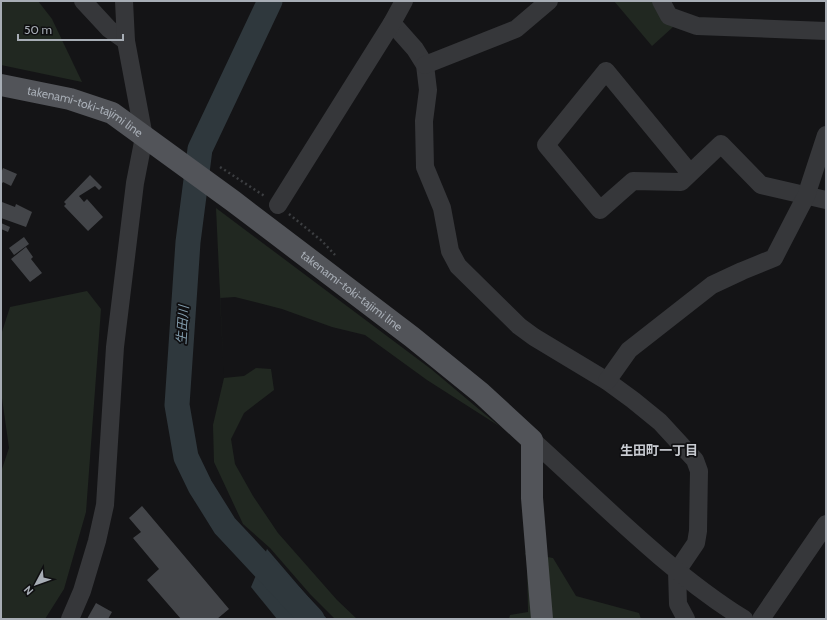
<svg xmlns="http://www.w3.org/2000/svg" width="827" height="620" font-family="Cabin,'Noto Sans JP',sans-serif">
  <rect width="100%" height="100%" fill="#141416"/>
  <!-- green -->
  <g fill="#212821">
    <polygon points="1,1 38,1 52,19 82,82 1,65"/>
    <polygon points="614,1 665,1 684,17 652,46"/>
    <polygon points="216,208 431,369 499,426 427,380 365,335 332,327 282,309 235,297 220,298 224,378 244,376 256,368 271,369 274,390 244,413 231,439 235,464 253,496 278,533 337,600 357,619 335,619 310,594 270,548 243,524 214,462 213,425 224,378"/>
    <polygon points="87,291 101,309 86,512 64,589 45,619 1,619 1,472 9,448 1,391 1,335 10,307"/>
    <polygon points="525,553 553,558 576,596 639,613 641,619 509,619 510,615 528,612 527,559"/>
  </g>
  <!-- water -->
  <polygon fill="#2f383d" points="267,549 327,619 277,619 251,587"/>
  <g fill="none" stroke-linecap="round" stroke-linejoin="round">
    <!-- river -->
    <polyline stroke="#2f383d" stroke-width="25" points="270,1 200,149 188,242 177,405 186,457 200,486 225,526 312,619"/>
  </g>
  <!-- building -->
  <g fill="#434549">
    <polygon points="3,168 17,174 11,186 3,182 1,185 1,173"/>
    <polygon points="90,175 102,187 99,190 95,186 79,196 84,202 87,199 103,217 88,231 64,206 66,204 64,202"/>
    <polygon points="2,202 15,207 16,204 32,212 26,227 1,218"/>
    <polygon points="1,223 10,227 8,232 1,229"/>
    <polygon points="24,237 29,244 14,255 9,248"/>
    <polygon points="26,247 33,257 31,259 42,273 30,282 11,259"/>
    <polygon points="142,506 229,609 217,619 181,619 147,580 159,569 133,538 141,532 129,518"/>
    <polygon points="96,603 112,612 108,619 87,619"/>
  </g>
  <g fill="none" stroke-linecap="round" stroke-linejoin="round">
    <!-- path -->
    <g stroke="#3c3e41" stroke-width="2.5" stroke-dasharray="2 3" stroke-linecap="butt">
      <polyline points="220,167 266,197"/>
      <polyline points="289,214 322,241 335,255"/>
    </g>
    <!-- minor -->
    <g stroke="#36373a" stroke-width="18">
      <polyline points="83,1 109,29 126,41"/>
      <polyline points="661,1 669,16 697,26 826,31"/>
      <polyline points="392,23 415,49 425,65 428,90 424,121 425,167 442,208 450,251 458,266 519,326 534,337 607,381 633,400 660,422 695,460 699,471 698,531 696,543 677,571 678,604 686,619"/>
      <polyline points="425,65 516,29 549,1"/>
      <polyline points="690,173 606,71 546,145 600,210 633,181 681,182 721,144 761,185 826,200"/>
      <polyline points="278,205 392,23 404,1"/>
      <polyline points="607,381 629,350 712,285 742,271 774,258 806,196 826,135"/>
      <path d="M532,440c68,61 135,131 212,179"/>
      <polyline points="70,619 82,591 97,541 105,505 115,347 135,183 144,137 126,41 124,1"/>
      <polyline points="761,619 826,524"/>
    </g>
    <!-- major -->
    <path stroke="#525459" stroke-width="22" id="s1" d="M1,85l69,14 42,14 121,88 179,136 69,56 51,47v58l10,121"/>
  </g>
  <g text-anchor="middle" stroke-width="3.5" stroke-linejoin="round" paint-order="stroke">
    <!-- street labels -->
    <g font-size="12" fill="#a7adb5" stroke="#0f0f11">
      <text dy="4" stroke="none"><textPath href="#s1" startOffset="89">takenami-toki-tajimi line</textPath></text>
      <text dy="4" stroke="none"><textPath href="#s1" startOffset="413">takenami-toki-tajimi line</textPath></text>
    </g>
    <!-- water labels -->
    <g font-size="13" font-style="italic" fill="#829cac" stroke="#0f0f11">
      <text transform="translate(182 325) rotate(-86)" y="5">生田川</text>
    </g>
    <!-- neighbourhood labels -->
    <g font-size="13" font-weight="bold" fill="#c8cbd1" stroke="#0f0f11">
      <text x="659" y="455">生田町一丁目</text>
    </g>
  </g>
  <!-- border -->
  <rect width="827" height="620" fill="none" stroke="#a7adb5" stroke-width="4"/>
  <!-- north arrow -->
  <g transform="translate(36 584) rotate(229)" stroke="#0f0f11" stroke-width="3" paint-order="stroke">
  <path d="M0-3L7 15L0 10L-7 15Z" fill="#a7adb5"/>
  <text y="-6" font-size="11" font-weight="bold" text-anchor="middle" fill="#a7adb5">N</text>
  </g>
  <!-- scale -->
  <path d="M18 34v6h105v-6" fill="none" stroke="#a7adb5" stroke-width="2"/>
  <text x="24" y="34" font-size="12" fill="#a7adb5" stroke="#0f0f11" stroke-width="3" paint-order="stroke">50 m</text>
</svg>
